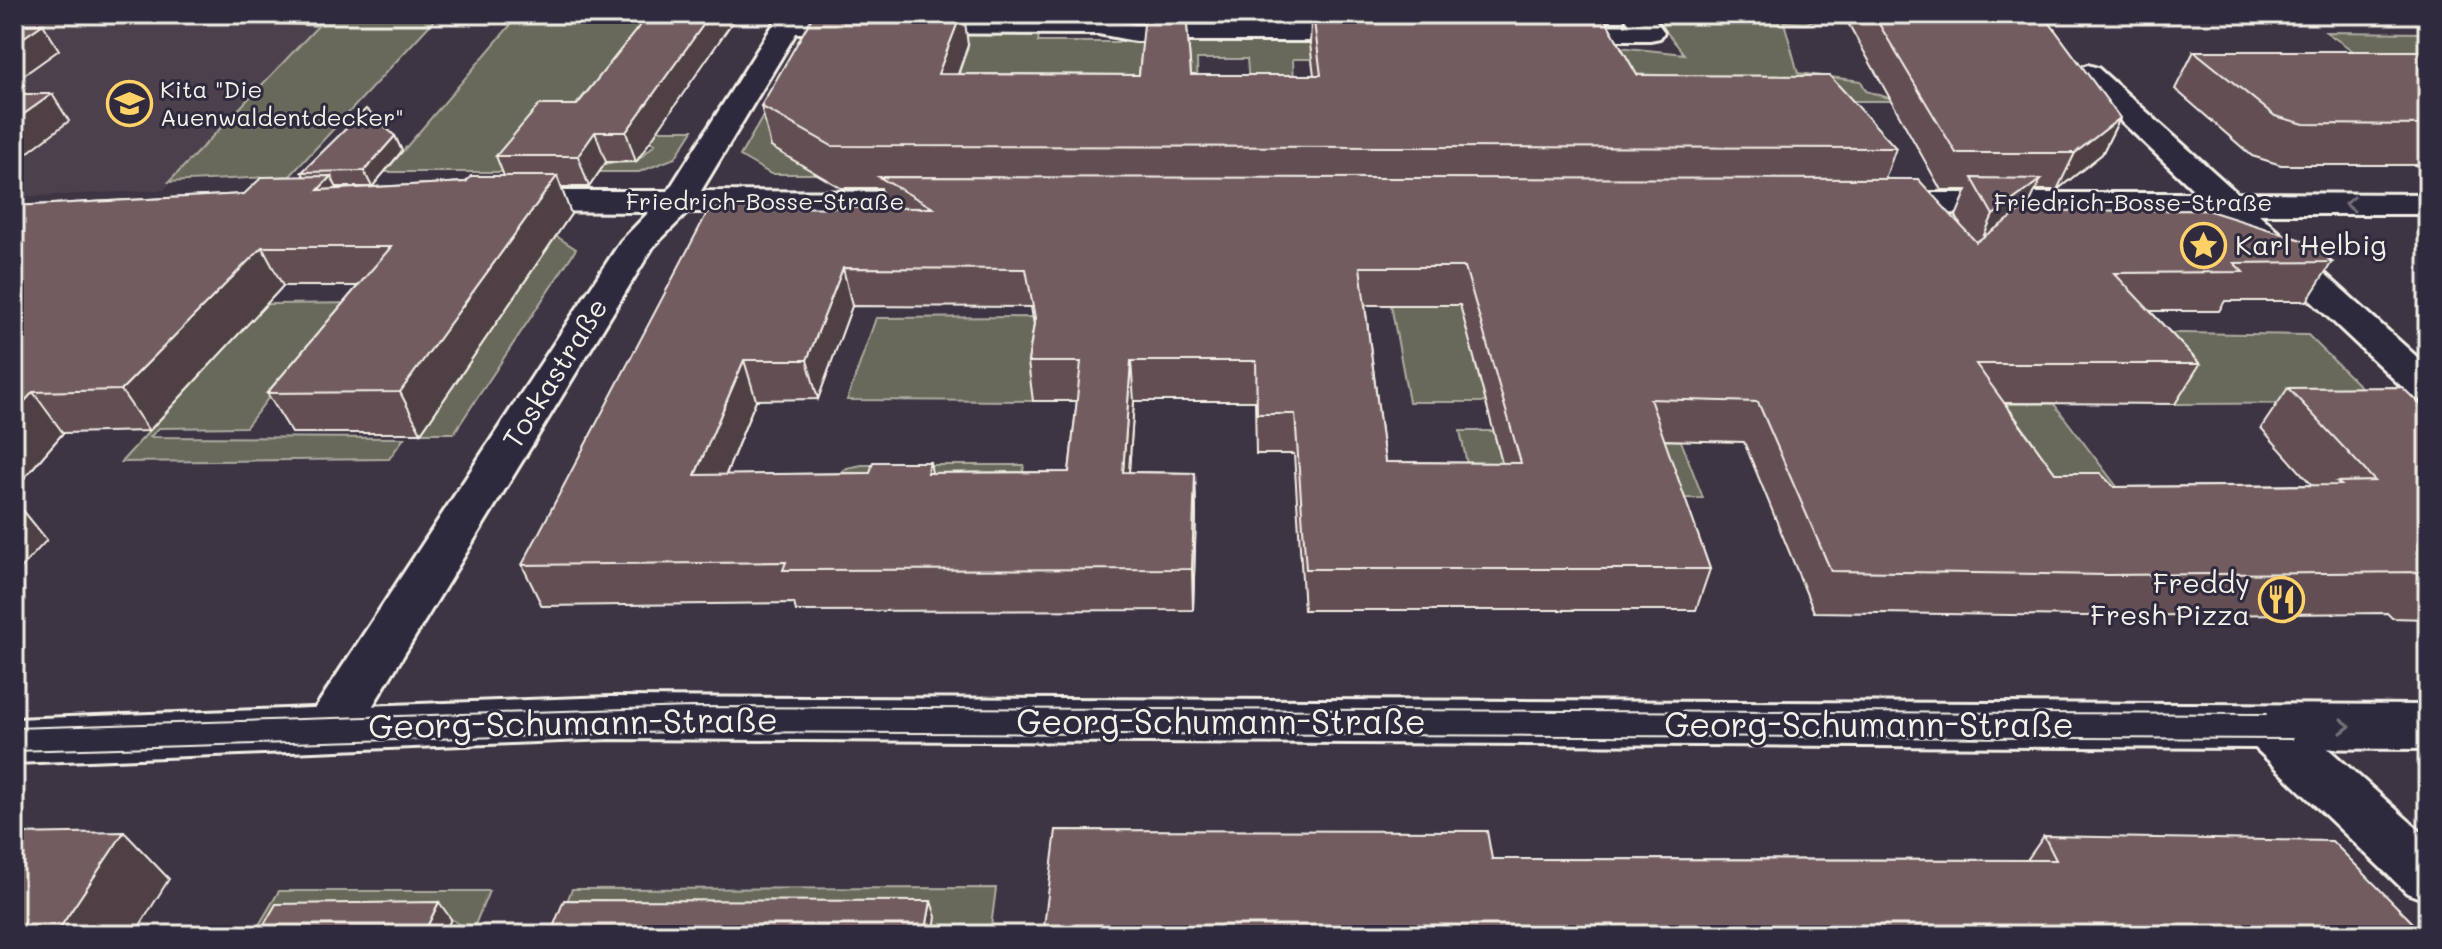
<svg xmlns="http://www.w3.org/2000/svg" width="2442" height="949" font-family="Mali,sans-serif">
  <rect width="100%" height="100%" fill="#3d3444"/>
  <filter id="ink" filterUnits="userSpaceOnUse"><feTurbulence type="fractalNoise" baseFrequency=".0125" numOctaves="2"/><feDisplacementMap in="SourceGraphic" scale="16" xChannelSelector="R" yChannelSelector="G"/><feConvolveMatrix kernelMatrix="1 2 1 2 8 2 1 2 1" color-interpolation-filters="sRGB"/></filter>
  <g filter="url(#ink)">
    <!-- built -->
    <polygon fill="#4d404d" points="14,14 137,14 319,26 164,190 14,197"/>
    <!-- green -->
    <g fill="#68695a" stroke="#aeada1" stroke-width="2">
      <polygon points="137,14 653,14 550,135 559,166 636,162 655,144 650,141 658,130 693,130 675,158 639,172 385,172 519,15 439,15 290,176 169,182 318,26"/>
      <polygon points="1652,14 1830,14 1805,24 1784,22 1798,73 1861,81 1866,91 1899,101 1714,101 1698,76 1587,73 1571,42 1684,54"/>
      <polygon points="2326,32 2428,33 2428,102 2418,96"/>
      <polygon points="1039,33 1038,42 1394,42 1325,59 1293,59 1294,85 1250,94 1247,59 1197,59 1198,99 954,90 968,46 931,34"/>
      <polygon points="784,80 817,174 771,174 740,156"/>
      <polygon points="556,236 576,249 454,433 421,433"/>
      <polygon points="363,303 283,379 246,427 159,428 150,437 404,438 389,459 121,462 209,366 14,320 271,304"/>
      <polygon points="1487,304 1502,349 1475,363 1486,402 1409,402 1391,305"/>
      <polygon points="1045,317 1033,401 847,400 876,318"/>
      <polygon points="2113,332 2308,335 2377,403 2175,404"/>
      <polygon points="1957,403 2054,404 2137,513 2076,514"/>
      <polygon points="1460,431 1494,431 1497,447 1517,448 1474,496"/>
      <polygon points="1633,439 1681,441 1703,498 1627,499"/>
      <polygon points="862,465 1024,465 1018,505 838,475 847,468"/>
      <polygon points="996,888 990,935 933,935 935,917 554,934 572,889"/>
      <polygon points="279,891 489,891 472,932 451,919 253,935"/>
    </g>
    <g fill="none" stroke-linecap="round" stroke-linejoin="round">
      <defs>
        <g id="street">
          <polygon points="780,14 1098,18 1135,25 1368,25 1378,27 1382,33 1378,39 1368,41 1135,41 1098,34 796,33 701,191 942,192 954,195 959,202 954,209 942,212 688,212 653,247 350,743 331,750 312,743 304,728 312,713 621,241 649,212 506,211 494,208 489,201 494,194 506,191 668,191"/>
          <polygon points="1623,14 1651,14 1664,32 1660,38 1650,40 1553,40 1543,38 1539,32 1543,26 1553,24 1630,24"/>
          <polygon points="2088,65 2098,68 2237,193 2428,194 2428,214 2259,214 2428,367 2428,402 2414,398 2219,214 1882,213 1870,210 1865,203 1870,196 1882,193 2197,193 2078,80 2073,74 2078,68"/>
          <polygon points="2267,705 2286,711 2428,838 2428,901 2407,893 2248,741 2240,726 2248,711"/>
        </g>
        <polygon id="secondary" points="610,697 2428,705 2428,749 610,739 14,763 14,719"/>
      </defs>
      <!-- street casing -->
      <use href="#street" stroke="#f4f1e8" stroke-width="6"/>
      <!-- secondary casing -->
      <use href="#secondary" stroke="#f4f1e8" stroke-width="6"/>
      <!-- street -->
      <use href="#street" fill="#2f2a3d" fill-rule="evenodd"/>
      <!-- secondary -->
      <use href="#secondary" fill="#2f2a3d" fill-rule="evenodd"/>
      <!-- tram -->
      <g stroke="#f4f1e8" stroke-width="2">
        <polyline points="14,728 691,707 2266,714"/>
        <polyline points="14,751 674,732 2292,739"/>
      </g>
    </g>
    <!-- wall -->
    <g fill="#634f53" stroke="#f4f1e8" stroke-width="2" fill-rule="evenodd">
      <polygon points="649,14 636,162 606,162 589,187 561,187 571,214 421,433 292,433 267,393 358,286 283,286 149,431 63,433 14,490 14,206 244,194 304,176 302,172 395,136 402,151 372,187 336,187 338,189 466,182 504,176 496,156 577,105"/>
      <path d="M1130,14h56l5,61h123l-4,-31 1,-22h-4v-8h295l35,61 259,73 -11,31 76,47 -5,-10 11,-26h-26l-98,-176h200l77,104 -18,36 -45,36h-22l-9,21 306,51 -25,39h-82l-6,10h-69l50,53 -25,40 -170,-1 50,70 59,14 198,-2 -51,-57 27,-40 140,24v207l-36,-1 -5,-5 -305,3 -268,-4 -70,-170 -80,-2 46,129 -14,41h-392l-10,-156h-38l-1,-53h-121l-5,71 66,1 1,40 -3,97 -397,1 -2,-8 -252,3 -20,-41 363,-357 -4,-20h-40l-70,-41 -10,-41 207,-61 -10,29 181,1 6,-55zM1365,305h95l42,158 -117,-1zM852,306l179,1 3,18 -6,37 5,39h44l-8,71 -137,1 -2,-11 -60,11 -144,2 30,-75 62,-1z"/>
      <polygon points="2194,51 2428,51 2428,165 2281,165 2252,156 2175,89"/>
      <polygon points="2044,836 2425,935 1492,859 2027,860"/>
    </g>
    <!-- shaded-wall -->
    <g fill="#504044" stroke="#f4f1e8" stroke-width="2">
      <polygon points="711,14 738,14 636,162 626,132"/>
      <polygon points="961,14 964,14 968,45 944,114 938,74"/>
      <polygon points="43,24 59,50 14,82 14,44"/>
      <polygon points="52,94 69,121 14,163 14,121"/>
      <polygon points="2120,118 2102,154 2057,190 2075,153"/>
      <polygon points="595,132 606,162 589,187 578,156"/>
      <polygon points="395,136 402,151 372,187 364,171"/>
      <polygon points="331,176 349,213 318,190"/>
      <polygon points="557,176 571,214 421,433 400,392"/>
      <polygon points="2041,179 2023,217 1976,253 1993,215"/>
      <polygon points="262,247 283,286 149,431 121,390"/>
      <polygon points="843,268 852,306 818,399 807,360"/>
      <polygon points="744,360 756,400 709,516 695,475"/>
      <polygon points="1131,361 1134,401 1126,513 1123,472"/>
      <polygon points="33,392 63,433 14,490 14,413"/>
      <polygon points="1195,473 1196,513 1193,610 1192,569"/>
      <polygon points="14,499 47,540 14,575"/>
      <polygon points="124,832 169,879 134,935 55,935"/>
      <polygon points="931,901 936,917 933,935 925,935"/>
      <polygon points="439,902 451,919 444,935 423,935"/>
    </g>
    <!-- building -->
    <g fill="#735c61" stroke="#f4f1e8" stroke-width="2" fill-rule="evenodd">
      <polygon points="649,14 711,14 626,132 595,132 578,156 496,156 539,105 577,105"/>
      <polygon points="814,14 961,14 938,74 1139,75 1145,14 1186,14 1191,75 1321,75 1313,14 1602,14 1637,75 1830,76 1896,148 832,146 761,106"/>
      <polygon points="1873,14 2043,14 2120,118 2075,153 1956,153"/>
      <polygon points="43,24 14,44 14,25"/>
      <polygon points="2194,51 2428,51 2428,125 2304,124 2275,116"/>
      <polygon points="14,94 52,94 14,121"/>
      <polygon points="366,109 395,136 364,171 302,172"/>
      <polygon points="331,176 318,190 466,182 471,176 557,176 400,392 267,393 391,247 262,247 121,390 33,392 14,413 14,206 244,194 262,177"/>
      <path d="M879,177l1039,2 58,63 45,-31 186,-1 101,32 24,20 -98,1 9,9 -129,1 86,91h-224l79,109h45l14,14 227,-2 -4,-3 38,-1 -87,-93 114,-1 26,25v165l-5,-5 -315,3 -277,-4 -73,-169 -108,-3 60,170h-404l-11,-155h-38l-1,-53h-125l-8,111 72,1 -3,96 -409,1 3,-8 -264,3 185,-352 14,-6 212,1zM1360,267h105l56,196 -136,-1zM843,268l183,1 9,49 -7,44h53l-12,110 -142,1 3,-11h-57l-3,11 -175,2 49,-115h63z"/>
      <polygon points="1972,178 2041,179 1993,215"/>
      <polygon points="1056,830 1487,831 1492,859 2056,860 2044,836 2332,841 2425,935 1043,935"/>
      <polygon points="124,832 55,935 14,935 14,834"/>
      <polygon points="564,900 931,901 925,935 550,935"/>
      <polygon points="439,902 423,935 258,935 276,904"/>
    </g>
    <!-- one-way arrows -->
    <defs><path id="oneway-chevron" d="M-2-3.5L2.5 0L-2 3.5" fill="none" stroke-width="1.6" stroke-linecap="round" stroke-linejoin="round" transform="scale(2)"/></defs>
    <g stroke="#747079">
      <use href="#oneway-chevron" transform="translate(2350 204) rotate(-180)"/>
      <use href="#oneway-chevron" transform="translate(2345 726)"/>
    </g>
  </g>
  <!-- icons -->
  <defs>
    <symbol id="school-ring" viewBox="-11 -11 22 22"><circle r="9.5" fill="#2f2a3d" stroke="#ffd166" stroke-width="1.5"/><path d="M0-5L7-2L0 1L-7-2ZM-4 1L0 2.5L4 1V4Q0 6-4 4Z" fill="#ffd166"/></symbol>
    <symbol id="sight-ring" viewBox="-11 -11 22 22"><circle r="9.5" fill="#2f2a3d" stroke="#ffd166" stroke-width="1.5"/><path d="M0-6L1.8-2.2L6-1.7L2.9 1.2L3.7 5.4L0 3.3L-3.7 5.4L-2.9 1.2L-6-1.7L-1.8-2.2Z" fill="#ffd166"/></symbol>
    <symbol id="restaurant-ring" viewBox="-11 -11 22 22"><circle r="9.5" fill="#2f2a3d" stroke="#ffd166" stroke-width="1.5"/><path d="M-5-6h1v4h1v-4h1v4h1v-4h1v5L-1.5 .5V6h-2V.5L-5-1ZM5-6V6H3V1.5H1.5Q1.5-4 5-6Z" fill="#ffd166"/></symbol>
  </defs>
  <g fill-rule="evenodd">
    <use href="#school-ring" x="104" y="78" width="51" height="51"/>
    <use href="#sight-ring" x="2178" y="220" width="51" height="51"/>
    <use href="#restaurant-ring" x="2256" y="574" width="51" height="51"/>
  </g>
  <g text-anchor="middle" stroke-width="6" stroke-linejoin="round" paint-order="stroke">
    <!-- far-poi labels -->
    <g font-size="24" fill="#f4f1e8" stroke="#2f2a3d" text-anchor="start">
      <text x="160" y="98">Kita "Die<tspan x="160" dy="28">Auenwaldentdecker"</tspan></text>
    </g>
    <!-- far-street labels -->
    <g font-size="24" fill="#f4f1e8" stroke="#2f2a3d">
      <text x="765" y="210">Friedrich-Bosse-Straße</text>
      <text x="2133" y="211">Friedrich-Bosse-Straße</text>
    </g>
    <!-- poi labels -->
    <g font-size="28" fill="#f4f1e8" stroke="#2f2a3d" text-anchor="start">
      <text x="2235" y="255">Karl Helbig</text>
      <text x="2250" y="593" text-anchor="end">Freddy<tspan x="2250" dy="32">Fresh Pizza</tspan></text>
    </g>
    <!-- street labels -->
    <g font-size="28" fill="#f4f1e8" stroke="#2f2a3d">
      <text transform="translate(555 373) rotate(-58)" y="10">Toskastraße</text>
    </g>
    <!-- near-street labels -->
    <g font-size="34" fill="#f4f1e8" stroke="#2f2a3d">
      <text x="1221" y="734">Georg-Schumann-Straße</text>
      <text transform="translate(573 723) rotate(-1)" y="12">Georg-Schumann-Straße</text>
      <text x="1869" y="737">Georg-Schumann-Straße</text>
    </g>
  </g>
  <!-- margin -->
  <rect width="2442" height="949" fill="none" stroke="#2f2a3d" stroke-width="48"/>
  <rect x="24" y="24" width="2394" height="901" fill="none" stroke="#f4f1e8" stroke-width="3" filter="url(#ink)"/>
</svg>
